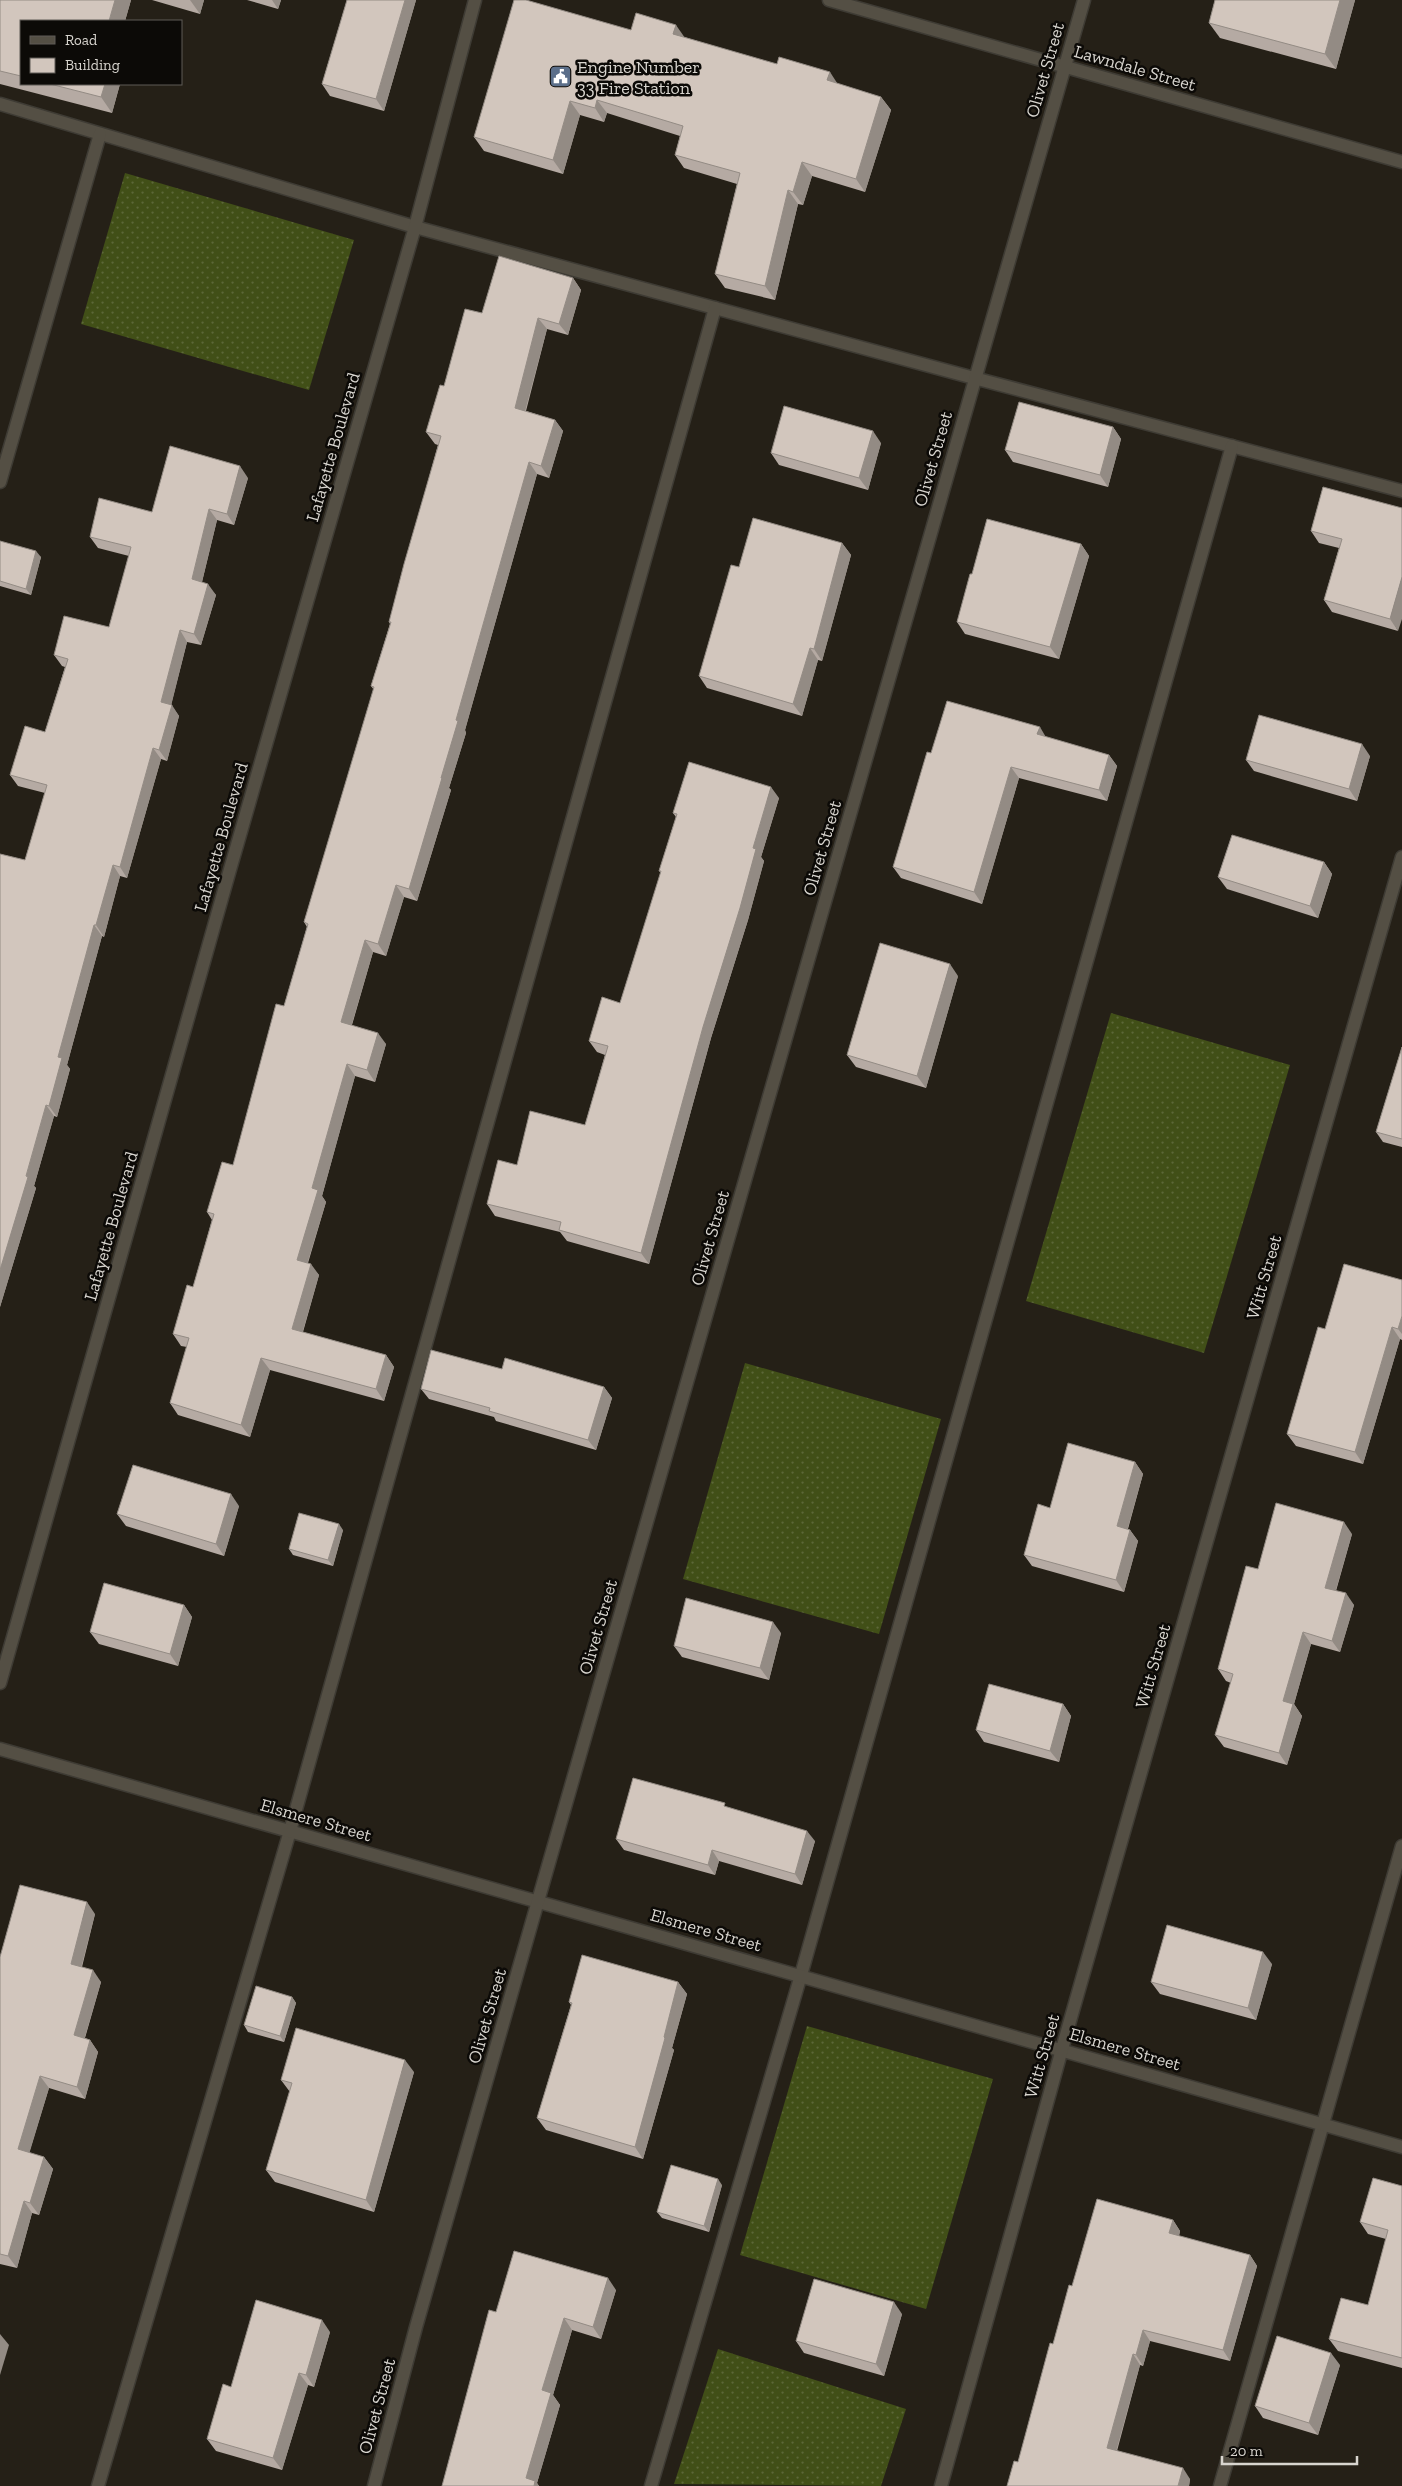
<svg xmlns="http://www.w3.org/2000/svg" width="1402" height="2486" font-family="'Zilla Slab',serif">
  <defs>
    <pattern id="grass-dots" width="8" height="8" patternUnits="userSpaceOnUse" patternTransform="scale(1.25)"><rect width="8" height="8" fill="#414f17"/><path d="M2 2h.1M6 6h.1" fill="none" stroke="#5c6738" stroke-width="1.8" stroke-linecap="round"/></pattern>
  </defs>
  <rect width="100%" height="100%" fill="#252017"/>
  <!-- grass -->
  <g fill="url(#grass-dots)">
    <polygon points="125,173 354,240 309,390 81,324"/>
    <polygon points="1111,1013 1290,1065 1204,1353 1026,1301"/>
    <polygon points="745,1363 941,1419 879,1634 683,1579"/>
    <polygon points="807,2026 993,2079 926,2309 740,2255"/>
    <polygon points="718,2349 906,2409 881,2486 674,2484"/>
  </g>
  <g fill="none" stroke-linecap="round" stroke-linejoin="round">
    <defs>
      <g id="service">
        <polyline points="0,104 415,227 974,378 1402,491"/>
        <polyline points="0,482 100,134"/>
        <polyline points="98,2486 290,1831 715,308"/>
        <polyline points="651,2486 801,1975 1232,446"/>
        <polyline points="1220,2486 1402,1846"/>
      </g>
      <g id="minor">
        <polyline points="829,0 1402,162"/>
        <polyline points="0,1683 229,873 415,227 475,0"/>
        <polyline points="0,1749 1402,2147"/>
        <polyline points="374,2486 416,2327 538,1901 1084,0"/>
        <polyline points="941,2486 1062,2049 1402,857"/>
      </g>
    </defs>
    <!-- service casing -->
    <use href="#service" stroke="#3e3b34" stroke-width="15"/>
    <!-- minor casing -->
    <use href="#minor" stroke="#3e3b34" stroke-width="15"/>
    <!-- service -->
    <use href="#service" stroke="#544f44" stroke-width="12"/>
    <!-- minor -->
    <use href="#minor" stroke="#544f44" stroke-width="12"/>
  </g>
  <!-- wall -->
  <g fill="#b5aaa3">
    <polygon points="0,0 131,0 125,21 21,21 21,84 120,84 112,113 0,84"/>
    <polygon points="152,0 204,0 200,14"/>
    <polygon points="247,0 281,0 278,9"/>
    <polygon points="347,0 416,0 384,111 330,96 322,84"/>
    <polygon points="1215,0 1355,0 1336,69 1220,38 1209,23"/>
    <polygon points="631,30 684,37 881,97 891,110 865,192 812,176 803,205 798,204 775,300 725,288 715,274 737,184 684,168 675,155 680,136 607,113 604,122 580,115 563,174 484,151 474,137"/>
    <polygon points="573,278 581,290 568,335 547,329 526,411 555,420 563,431 549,478 537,474 465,730 466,733 449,788 451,790 417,901 404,897 386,956 373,952 352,1025 386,1044 375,1082 355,1076 322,1196 326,1202 308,1263 319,1275 303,1332 386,1355 394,1367 384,1401 270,1370 250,1437 178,1415 170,1403 187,1347 181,1346 173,1334 193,1287 212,1220 207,1212 233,1165 284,1006 307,927 304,922 374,690 371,686 390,624 389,622 438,445 435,444 426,432 444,386 482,313"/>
    <polygon points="1113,427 1121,439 1108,487 1013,462 1005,450"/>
    <polygon points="881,443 868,490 779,465 771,453"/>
    <polygon points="248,478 234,525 217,520 202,582 216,595 201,645 187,642 171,705 179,716 167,761 161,759 127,878 120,876 104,937 102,936 67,1065 70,1069 57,1117 54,1116 34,1186 36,1188 0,1307 0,854 25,860 45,793 18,786 10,775 45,732 65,667 62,666 54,655 109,627 129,556 98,548 90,537 152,512"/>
    <polygon points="1323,487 1398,631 1332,612 1324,600 1339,548 1319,543 1311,531"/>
    <polygon points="0,541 41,557 31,595 0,586"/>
    <polygon points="842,543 851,555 822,661 818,660 802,716 707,688 699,676 739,567"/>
    <polygon points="1081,544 1089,556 1059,659 965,634 957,622 972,574"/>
    <polygon points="1046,737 1109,755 1117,766 1107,801 1019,778 982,904 901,878 893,867 931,753"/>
    <polygon points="1370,756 1357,801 1254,771 1246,760"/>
    <polygon points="779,798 761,857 764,861 748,920 711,1038 649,1264 567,1241 560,1232 495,1216 487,1204 517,1165 585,1125 605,1055 597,1052 589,1041 620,1003 661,873 659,871 676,817 673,813"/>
    <polygon points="1324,862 1332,874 1318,918 1227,889 1218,877"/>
    <polygon points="958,976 926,1088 856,1067 847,1055"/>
    <polygon points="1402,1047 1402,1147 1383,1142 1376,1132"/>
    <polygon points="1402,1280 1402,1340 1400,1339 1363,1464 1296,1446 1287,1434 1325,1329"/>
    <polygon points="502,1369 604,1387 612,1398 596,1450 496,1421 494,1417 429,1399 421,1389"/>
    <polygon points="1135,1462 1143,1474 1128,1529 1130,1530 1138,1541 1124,1592 1032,1566 1024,1555 1050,1508"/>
    <polygon points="239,1506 224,1556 126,1526 117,1514"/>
    <polygon points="343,1530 333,1566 293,1555 289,1549"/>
    <polygon points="1352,1534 1336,1591 1354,1605 1340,1652 1311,1644 1294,1704 1302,1716 1287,1765 1224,1747 1215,1735 1231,1683 1226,1681 1218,1669 1258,1569"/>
    <polygon points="184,1605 192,1617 178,1666 99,1644 90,1632"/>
    <polygon points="781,1633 769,1680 682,1657 674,1646"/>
    <polygon points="1063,1704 1071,1716 1059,1762 984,1742 976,1730"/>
    <polygon points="616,1839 815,1841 802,1885 719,1861 715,1875 624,1850"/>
    <polygon points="95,1914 82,1967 101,1982 85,2038 90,2040 98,2052 85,2099 49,2088 29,2153 44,2157 53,2169 39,2215 32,2213 17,2268 0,2264 0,1957"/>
    <polygon points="1272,1964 1256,2020 1160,1994 1151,1982"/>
    <polygon points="678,1982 687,1994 672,2048 674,2050 643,2159 546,2130 537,2118 571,2005 569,2002"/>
    <polygon points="292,1997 296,2003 284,2042 248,2032 244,2025"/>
    <polygon points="414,2072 374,2212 275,2182 266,2170 290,2092 281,2080"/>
    <polygon points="722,2185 709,2232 662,2218 657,2212"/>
    <polygon points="1402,2186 1402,2368 1338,2351 1329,2339 1368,2305 1386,2239 1368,2234 1360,2222"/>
    <polygon points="1173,2220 1180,2231 1179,2236 1250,2255 1257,2266 1230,2361 1150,2341 1143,2366 1140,2365 1117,2451 1190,2479 1189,2486 1007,2486 1018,2462 1053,2344 1072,2286"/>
    <polygon points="616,2290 601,2339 572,2330 553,2395 560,2405 537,2483 539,2486 442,2486 496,2312"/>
    <polygon points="902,2314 884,2376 804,2353 796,2341"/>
    <polygon points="330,2332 314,2387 308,2385 282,2470 216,2451 207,2439 231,2387"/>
    <polygon points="1340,2365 1318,2435 1263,2418 1255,2406"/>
  </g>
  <!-- shaded-wall -->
  <g fill="#938b84">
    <polygon points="115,0 131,0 125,21 109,21"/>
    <polygon points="190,0 204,0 200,14"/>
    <polygon points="272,0 281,0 278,9"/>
    <polygon points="405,0 416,0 384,111 376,99"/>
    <polygon points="1340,0 1355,0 1336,69 1325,54"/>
    <polygon points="676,25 685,38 673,34"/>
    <polygon points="830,72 839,86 827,80"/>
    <polygon points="105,84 120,84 112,113 101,97"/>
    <polygon points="881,97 891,110 865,192 856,179"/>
    <polygon points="597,100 607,113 604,122 595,108"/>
    <polygon points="570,101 580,115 563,174 553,160"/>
    <polygon points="802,162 812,176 803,205 793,192"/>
    <polygon points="788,190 798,204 775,300 765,286"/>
    <polygon points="573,278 581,290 568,335 559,324"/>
    <polygon points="538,318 547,329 523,419 515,408"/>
    <polygon points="555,420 563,431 549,478 541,466"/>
    <polygon points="1113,427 1121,439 1108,487 1100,475"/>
    <polygon points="873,431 881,443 868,490 859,478"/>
    <polygon points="529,462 537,474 465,730 466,733 449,788 451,790 417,901 409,889 441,778 456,720"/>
    <polygon points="240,466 248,478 234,525 227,514"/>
    <polygon points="209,509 217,520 200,590 192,579"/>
    <polygon points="842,543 851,555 822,661 814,649"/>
    <polygon points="1081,544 1089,556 1059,659 1050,647"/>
    <polygon points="36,551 41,557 31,595 26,589"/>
    <polygon points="1402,577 1402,619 1398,631 1390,619"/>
    <polygon points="208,584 216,595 201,645 194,634"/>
    <polygon points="180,630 187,642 169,714 161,702"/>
    <polygon points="810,648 818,660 802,716 793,704"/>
    <polygon points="172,705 179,716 167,761 159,750"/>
    <polygon points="1040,727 1047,739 1037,734"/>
    <polygon points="1362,744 1370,756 1357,801 1349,789"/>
    <polygon points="153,748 161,759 127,878 120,867"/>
    <polygon points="1109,755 1117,766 1107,801 1099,790"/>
    <polygon points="1011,767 1019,778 982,904 974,892"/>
    <polygon points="771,787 779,798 761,857 764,861 748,920 711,1038 649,1264 641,1253 703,1027 753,848"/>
    <polygon points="1324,862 1332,874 1318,918 1310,906"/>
    <polygon points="113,865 120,876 104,937 96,925"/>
    <polygon points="396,885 404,897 386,956 378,944"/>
    <polygon points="94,925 102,936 67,1065 70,1069 57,1117 49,1106 58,1057"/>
    <polygon points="365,940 373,952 349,1034 341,1022"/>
    <polygon points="950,964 958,976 926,1088 917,1076"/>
    <polygon points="378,1033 386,1044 375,1082 367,1070"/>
    <polygon points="347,1064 355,1076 322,1196 326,1202 305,1271 297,1260 312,1188"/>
    <polygon points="46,1105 54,1116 34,1186 36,1188 0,1307 0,1270"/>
    <polygon points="311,1264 319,1275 300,1341 292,1329"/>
    <polygon points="1402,1316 1402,1334 1398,1329"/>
    <polygon points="1392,1327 1400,1339 1363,1464 1355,1452"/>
    <polygon points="386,1355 394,1367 384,1401 376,1389"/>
    <polygon points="261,1358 270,1370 250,1437 241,1425"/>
    <polygon points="604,1387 612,1398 596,1450 588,1440"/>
    <polygon points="1135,1462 1143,1474 1125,1538 1117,1526"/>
    <polygon points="231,1494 239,1506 224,1556 216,1544"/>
    <polygon points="1344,1522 1352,1534 1333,1600 1325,1588"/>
    <polygon points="339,1524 343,1530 333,1566 328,1560"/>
    <polygon points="1130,1530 1138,1541 1124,1592 1116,1580"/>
    <polygon points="1346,1593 1354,1605 1340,1652 1332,1641"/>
    <polygon points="184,1605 192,1617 178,1666 170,1654"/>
    <polygon points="773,1622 781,1633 769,1680 760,1668"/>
    <polygon points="1303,1632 1311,1644 1294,1704 1302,1716 1287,1765 1279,1753 1283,1701"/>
    <polygon points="1063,1704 1071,1716 1059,1762 1050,1751"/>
    <polygon points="807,1831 815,1841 802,1885 795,1874"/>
    <polygon points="712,1850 719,1861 715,1875 708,1865"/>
    <polygon points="87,1902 95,1914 79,1976 71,1964"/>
    <polygon points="1263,1952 1272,1964 1256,2020 1248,2008"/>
    <polygon points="93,1970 101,1982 82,2047 74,2035"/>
    <polygon points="678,1982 687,1994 672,2048 674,2050 643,2159 635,2147"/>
    <polygon points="292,1997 296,2003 284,2042 280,2036"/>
    <polygon points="90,2040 98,2052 85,2099 77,2087"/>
    <polygon points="405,2060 414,2072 374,2212 366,2200"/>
    <polygon points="40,2076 49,2088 27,2161 18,2149"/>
    <polygon points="44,2157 53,2169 39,2215 30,2203"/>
    <polygon points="718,2179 722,2185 709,2232 704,2226"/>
    <polygon points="24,2201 32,2213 17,2268 8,2256"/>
    <polygon points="1173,2220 1180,2231 1177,2244 1169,2233"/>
    <polygon points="1250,2255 1257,2266 1230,2361 1223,2350"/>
    <polygon points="608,2278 616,2290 601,2339 593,2327"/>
    <polygon points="894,2302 902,2314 884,2376 876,2364"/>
    <polygon points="564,2318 572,2330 553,2395 560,2405 537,2483 539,2486 532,2486 526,2478 542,2390"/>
    <polygon points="322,2320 330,2332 314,2387 306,2375"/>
    <polygon points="1143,2330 1150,2341 1143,2366 1136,2355"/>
    <polygon points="0,2334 9,2345 0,2375"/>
    <polygon points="1331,2353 1340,2365 1318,2435 1309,2423"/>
    <polygon points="1133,2354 1140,2365 1114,2459 1107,2448"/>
    <polygon points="299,2373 308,2385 282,2470 273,2458"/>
    <polygon points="1183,2468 1190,2479 1189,2486 1178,2486"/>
  </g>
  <!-- building -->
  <g fill="#d2c6bd" stroke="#938b84">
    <polygon points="0,0 115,0 109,21 21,21 21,76 0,71"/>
    <polygon points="347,0 405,0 376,99 322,84"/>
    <polygon points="514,0 526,0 631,30 636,13 676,25 673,34 777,64 779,57 830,72 827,80 881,97 856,179 802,162 793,192 788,190 765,286 715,274 740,173 675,155 683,126 597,100 595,108 570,101 553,160 474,137"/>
    <polygon points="1215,0 1340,0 1325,54 1209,23"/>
    <polygon points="50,84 105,84 101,97"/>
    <polygon points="499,256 573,278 559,324 538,318 515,408 555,420 541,466 529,462 456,720 458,721 441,778 442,778 409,889 396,885 378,944 365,940 341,1022 378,1033 367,1070 347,1064 312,1188 318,1190 297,1260 311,1264 292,1329 386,1355 376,1389 261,1358 241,1425 170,1403 189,1338 173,1334 187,1285 193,1287 214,1214 207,1212 222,1162 233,1165 276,1004 284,1006 308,924 304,922 374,687 371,686 391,622 389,622 404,564 441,436 426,432 440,385 444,386 465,309 482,313"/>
    <polygon points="1019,402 1113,427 1100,475 1005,450"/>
    <polygon points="784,406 873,431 859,478 771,453"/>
    <polygon points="170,446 240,466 227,514 209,509 192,579 208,584 194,634 180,630 161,702 172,705 159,750 153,748 120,867 113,865 96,925 94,925 58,1057 62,1058 49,1106 46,1105 26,1176 28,1177 0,1270 0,854 25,860 47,785 10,775 25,726 45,732 68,659 54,655 64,616 109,627 131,547 90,537 99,498 152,512"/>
    <polygon points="1323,487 1402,508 1402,577 1390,619 1324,600 1342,539 1311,531"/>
    <polygon points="753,518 842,543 814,649 810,648 793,704 699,676 731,565 739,567"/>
    <polygon points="987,519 1081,544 1050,647 957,622 970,574 972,574"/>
    <polygon points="0,541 36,551 26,589 0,581"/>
    <polygon points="947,701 1040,727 1037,734 1109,755 1099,790 1011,767 974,892 893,867 927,752 931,753"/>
    <polygon points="1259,715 1362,744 1349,789 1246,760"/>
    <polygon points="689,762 771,787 753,848 756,849 740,908 703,1027 641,1253 559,1230 561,1222 487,1204 498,1160 517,1165 530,1111 585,1125 608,1046 589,1041 602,997 620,1003 661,871 659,871 677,814 673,813"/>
    <polygon points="1232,835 1324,862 1310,906 1218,877"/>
    <polygon points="880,943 950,964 917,1076 847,1055"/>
    <polygon points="1402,1047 1402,1139 1376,1132"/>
    <polygon points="1344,1264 1402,1280 1402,1316 1398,1329 1392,1327 1355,1452 1287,1434 1318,1327 1325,1329"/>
    <polygon points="431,1350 502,1369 505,1358 604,1387 588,1440 489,1411 490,1408 421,1389"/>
    <polygon points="1068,1443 1135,1462 1117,1526 1130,1530 1116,1580 1024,1555 1038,1504 1050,1508"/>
    <polygon points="133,1465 231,1494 216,1544 117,1514"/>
    <polygon points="1276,1503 1344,1522 1325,1588 1346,1593 1332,1641 1303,1632 1283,1701 1293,1704 1279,1753 1215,1735 1233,1674 1218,1669 1246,1566 1258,1569"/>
    <polygon points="299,1513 339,1524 328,1560 289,1549"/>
    <polygon points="104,1583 184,1605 170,1654 90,1632"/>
    <polygon points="686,1598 773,1622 760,1668 674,1646"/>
    <polygon points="989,1684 1063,1704 1050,1751 976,1730"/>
    <polygon points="633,1778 725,1803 724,1806 807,1831 795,1874 712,1850 708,1865 616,1839"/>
    <polygon points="20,1885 87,1902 71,1964 93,1970 74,2035 90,2040 77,2087 40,2076 18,2149 44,2157 30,2203 24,2201 8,2256 0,2254 0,1957"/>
    <polygon points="1167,1925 1263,1952 1248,2008 1151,1982"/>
    <polygon points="582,1955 678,1982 664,2037 665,2038 635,2147 537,2118 572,2003 569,2002"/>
    <polygon points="256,1986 292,1997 280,2036 244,2025"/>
    <polygon points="296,2028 405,2060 366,2200 266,2170 292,2083 281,2080"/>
    <polygon points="671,2165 718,2179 704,2226 657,2212"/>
    <polygon points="1373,2178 1402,2186 1402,2358 1329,2339 1341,2298 1368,2305 1388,2230 1360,2222"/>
    <polygon points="1097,2199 1173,2220 1169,2233 1250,2255 1223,2350 1143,2330 1136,2355 1133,2354 1107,2448 1183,2468 1178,2486 1007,2486 1014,2461 1018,2462 1050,2343 1053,2344 1069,2285 1072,2286"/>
    <polygon points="514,2251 608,2278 593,2327 564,2318 542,2390 551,2393 526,2478 535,2481 534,2486 442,2486 489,2310 496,2312"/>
    <polygon points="814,2279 894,2302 876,2364 796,2341"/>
    <polygon points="256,2300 322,2320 306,2375 299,2373 273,2458 207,2439 223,2384 231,2387"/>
    <polygon points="1277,2336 1331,2353 1309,2423 1255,2406"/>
  </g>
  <!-- icons -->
  <defs>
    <symbol id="civic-square" viewBox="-11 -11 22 22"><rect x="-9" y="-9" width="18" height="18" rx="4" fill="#5c6f8a" stroke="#0c0a07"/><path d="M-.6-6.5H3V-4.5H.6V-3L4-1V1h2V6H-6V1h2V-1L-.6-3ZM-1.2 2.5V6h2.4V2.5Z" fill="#fff"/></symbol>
  </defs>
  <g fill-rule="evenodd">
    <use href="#civic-square" x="548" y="64" width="25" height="25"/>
  </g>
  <g text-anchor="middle" stroke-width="5" stroke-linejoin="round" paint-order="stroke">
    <!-- poi labels -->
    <g font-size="18" fill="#d8d5cf" stroke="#0c0a07" text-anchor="start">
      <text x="577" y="73">Engine Number<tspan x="577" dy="21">33 Fire Station</tspan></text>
    </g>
    <!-- street labels -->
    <g font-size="18" fill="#d8d5cf" stroke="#0c0a07">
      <text transform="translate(1135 68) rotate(16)" y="6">Lawndale Street</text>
      <text transform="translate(1045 70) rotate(-74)" y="6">Olivet Street</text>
      <text transform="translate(333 447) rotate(-74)" y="6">Lafayette Boulevard</text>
      <text transform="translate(933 459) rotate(-74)" y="6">Olivet Street</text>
      <text transform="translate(221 837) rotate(-74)" y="6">Lafayette Boulevard</text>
      <text transform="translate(822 848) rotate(-74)" y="6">Olivet Street</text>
      <text transform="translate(111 1226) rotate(-74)" y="6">Lafayette Boulevard</text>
      <text transform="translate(710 1238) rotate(-74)" y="6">Olivet Street</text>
      <text transform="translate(1264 1277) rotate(-74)" y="6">Witt Street</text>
      <text transform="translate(598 1627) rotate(-74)" y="6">Olivet Street</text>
      <text transform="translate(1153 1666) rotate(-74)" y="6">Witt Street</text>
      <text transform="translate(316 1820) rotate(16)" y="6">Elsmere Street</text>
      <text transform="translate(706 1930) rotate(16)" y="6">Elsmere Street</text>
      <text transform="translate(487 2016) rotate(-74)" y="6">Olivet Street</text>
      <text transform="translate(1125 2049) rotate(16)" y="6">Elsmere Street</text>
      <text transform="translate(1042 2056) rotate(-74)" y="6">Witt Street</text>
      <text transform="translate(377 2406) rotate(-75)" y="6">Olivet Street</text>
    </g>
  </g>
  <!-- legend -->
  <rect x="20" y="20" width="162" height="65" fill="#0c0a07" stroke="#5e5b57"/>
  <rect x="30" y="36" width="25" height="8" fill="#544f44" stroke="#5e5b57"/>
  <text x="65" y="45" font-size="15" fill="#d8d5cf">Road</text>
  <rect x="30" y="58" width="25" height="15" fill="#d2c6bd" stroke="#5e5b57"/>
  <text x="65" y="70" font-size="15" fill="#d8d5cf">Building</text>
  <!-- scale -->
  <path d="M1222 2456v8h135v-8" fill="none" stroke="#d8d5cf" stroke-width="2.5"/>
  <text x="1230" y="2456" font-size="15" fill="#d8d5cf" stroke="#0c0a07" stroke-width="4" paint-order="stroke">20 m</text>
</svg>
